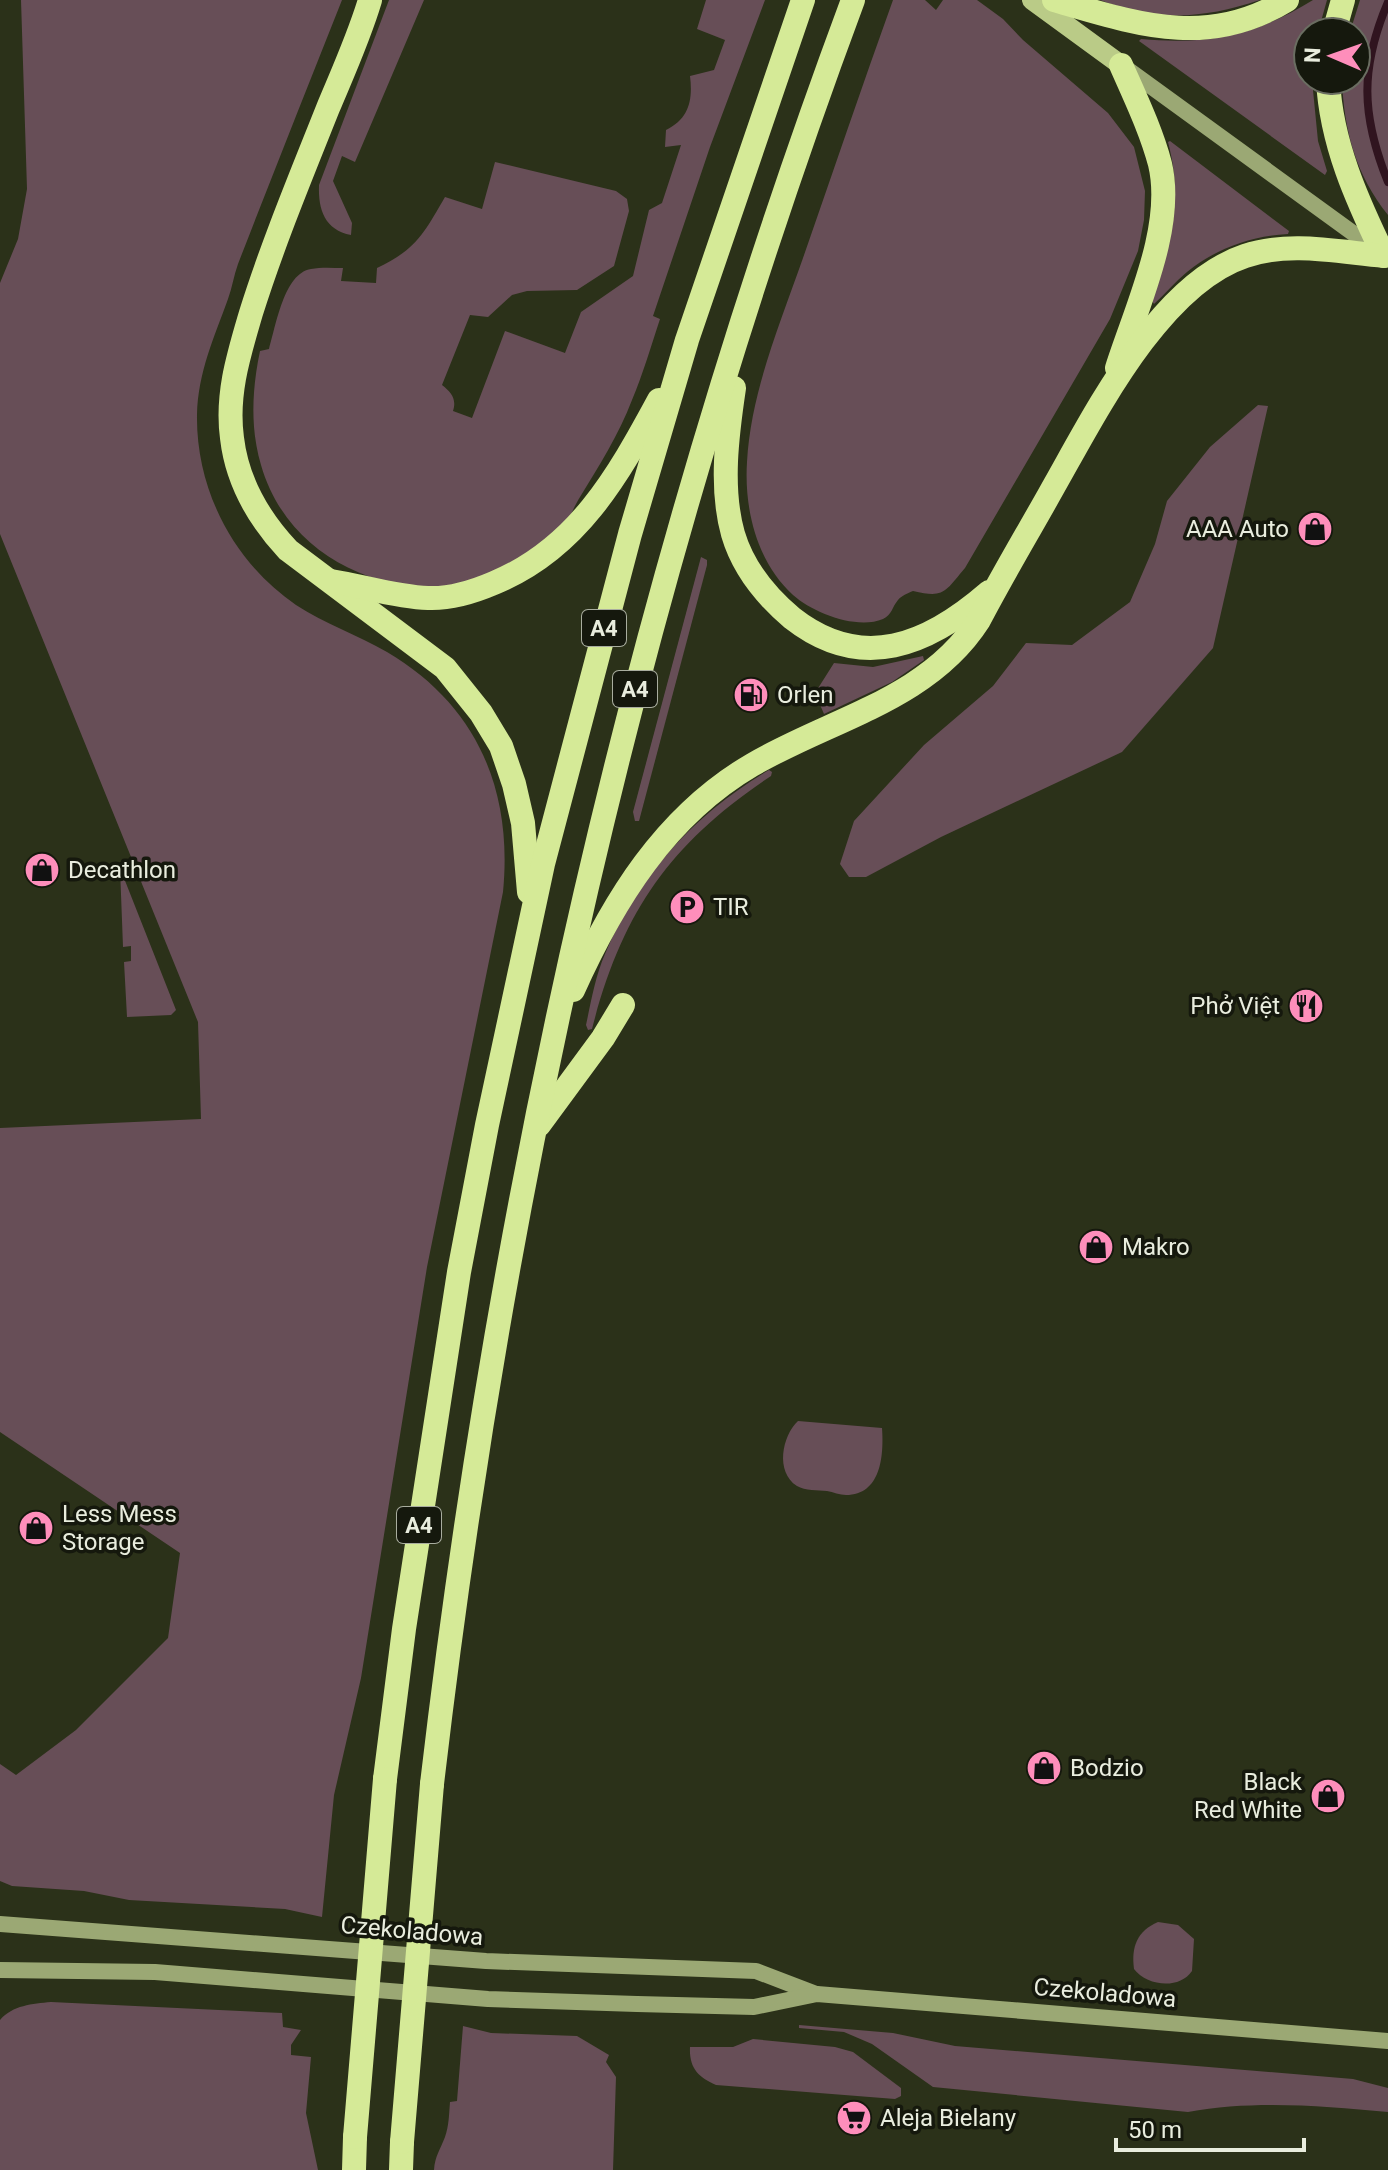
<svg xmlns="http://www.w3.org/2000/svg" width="1388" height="2170" font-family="Roboto,sans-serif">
  <rect width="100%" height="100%" fill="#2b3119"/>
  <!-- green -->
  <g fill="#674e57">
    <path d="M21,0h321c-35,88 -70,176 -104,264 -4,11 -6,24 -10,35 -14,39 -30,73 -31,116 -1,75 37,148 99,190 29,19 62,30 91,47 90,53 126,138 116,240l-76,375 -66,411 -27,117 -12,122 -37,-8 -156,-9 -45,-9 -72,-5 -12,-5v-117l16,11 60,-45 92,-92 12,-85 -180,-121v-304l201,-9 -3,-97 -198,-488v-251l18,-44 9,-50z"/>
    <path d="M389,0h35l-69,162 -13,-6 -9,25 19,42 -1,12c-26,-5 -33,-25 -32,-50z"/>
    <path d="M706,0h59l-55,147 -57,169 7,3c-9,27 -17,55 -28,81 -13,34 -33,66 -52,97 -7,11 -12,27 -22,36 -28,26 -80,55 -120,55 -79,0 -154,-43 -177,-123 -11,-37 -9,-76 -1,-114l9,-2c7,-23 15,-76 42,-80 10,-2 22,-1 32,-1l-2,13 35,2 1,-15c40,-19 47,-35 68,-71l37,12 13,-47 121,29 11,8 2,12 -15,55 -37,24 -50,1 -15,4 -24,22 -18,-2 -28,70c9,7 15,14 11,26l19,7 33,-87 60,22 16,-41 52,-36 16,-66 13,-7 19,-58 -16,2 1,-17c23,-11 27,-30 24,-54l24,-6 11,-30 -28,-11z"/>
    <path d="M893,0h32l11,10 7,-10h34l26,19 20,21 85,73 26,34 11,44 -1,29 -6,31 -28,68 -145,249c-21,25 -21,30 -52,23 -5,2 -12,5 -15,9 -6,7 -6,15 -15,19 -26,11 -70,-6 -90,-24 -36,-33 -49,-85 -46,-133 4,-71 33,-138 56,-204 30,-86 59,-172 90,-258z"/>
    <path d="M1100,0h160c-58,19 -102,22 -160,0z"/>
    <path d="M1313,0h14l-9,32h-10v48h4l6,61 9,30 -2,4 -186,-134 2,-2c66,6 114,-3 172,-39z"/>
    <path d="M1360,0h28v215c-32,-40 -44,-84 -46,-135h14v-48h-6z"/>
    <path d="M1170,141l119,90 -1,3c-37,2 -73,15 -101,38 -12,10 -22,22 -33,32l-2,-3c18,-57 32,-98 16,-159z"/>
    <polygon points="1258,405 1268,406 1213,648 1122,752 941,837 866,877 849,877 840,864 854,821 924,745 993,686 1026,643 1072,645 1130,602 1155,544 1167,501 1210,447"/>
    <polygon points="701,557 707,560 707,565 639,821 635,821 633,812"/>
    <polygon points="923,656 924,660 892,682 824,714 815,693 834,663 873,667"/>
    <path d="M769,770l3,2 -1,4c-101,67 -149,136 -179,253l-4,1 -2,-5c5,-23 9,-48 19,-71 33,-79 91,-141 164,-184z"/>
    <polygon points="120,868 176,1010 171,1015 127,1017 124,962 131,961 131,946 123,947"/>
    <path d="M798,1421l84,7c2,28 -1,67 -36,67 -6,0 -13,-3 -19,-4 -9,-1 -22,0 -30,-5 -22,-14 -15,-50 1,-65z"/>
    <path d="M1158,1922l20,3 16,14 -2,32c-13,19 -45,15 -58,-2 -3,-22 3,-38 24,-47z"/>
    <path d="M51,2002l231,11 1,14 18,3 -10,15v10l20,2 -5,56 12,57h-318v-150c13,-15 32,-16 51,-18z"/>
    <path d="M799,2025l94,8 62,13 398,33 35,9v24c-66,-6 -134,-12 -200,0l-255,-25 -61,-43 -28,-12 -45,-4z"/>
    <path d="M463,2026l28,7 86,3 32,19 -3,7 10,15 -3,93h-179c1,-14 6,-20 11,-33 4,-11 4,-23 5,-35l7,-1z"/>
    <path d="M753,2039l82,8 18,5 48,36v8l-6,3 -179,-14c-18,-8 -27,-17 -26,-38h43z"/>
  </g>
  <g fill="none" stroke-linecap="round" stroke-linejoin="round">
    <!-- stream -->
    <path stroke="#30141f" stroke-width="8" d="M1388,2c-28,66 -27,113 0,180"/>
    <!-- secondary -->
    <g stroke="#9ba874" stroke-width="16">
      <polyline points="1123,66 1379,252"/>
      <polyline points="0,1924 486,1961 756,1971 816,1994"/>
      <polyline points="0,1970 155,1972 488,1999 637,2004 754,2007 817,1994 1388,2041"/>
    </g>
    <!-- primary -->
    <polyline stroke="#bacb87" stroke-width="20" points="1032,0 1121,65"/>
    <!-- highway -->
    <g stroke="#d5ea97" stroke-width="24">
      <path d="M370,0c-11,37 -27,72 -42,108 -27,68 -55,135 -77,205 -12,41 -25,81 -19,125 5,43 27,81 56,112l157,118 36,45 20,33 13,38 9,39 6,69"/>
      <path d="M1054,0c83,24 153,49 233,0"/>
      <polyline points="1334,32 1343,0"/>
      <path d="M1328,80c3,63 29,120 56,176"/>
      <path d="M1117,368c19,-60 58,-141 43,-204 -9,-34 -25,-67 -39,-99"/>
      <path d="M734,388c-7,47 -14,100 -1,146 10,34 33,62 59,84 70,55 136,27 197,-26"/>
      <path d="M331,581c32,5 65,16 97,17 23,1 45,-6 66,-15 83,-34 124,-107 165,-183"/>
      <path d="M573,990c40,-89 92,-174 179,-225 78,-46 176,-65 227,-145 24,-46 50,-89 75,-134 42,-74 106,-202 191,-230 44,-15 93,-4 139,0"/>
      <polyline points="539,1125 603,1038 623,1005"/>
      <polyline points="385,1779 404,1629 459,1272 487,1125 543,864 630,534 687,340 803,0"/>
      <path d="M432,1784c71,-609 207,-1209 421,-1784"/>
      <polyline points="354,2170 355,2137"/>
      <polyline points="401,2170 402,2142"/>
    </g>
    <!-- highway-bridge -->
    <g stroke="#d5ea97" stroke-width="24">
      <polyline points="355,2137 385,1779"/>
      <polyline points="402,2142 432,1784"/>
    </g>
  </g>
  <!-- icons -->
  <defs>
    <symbol id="shop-disc" viewBox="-11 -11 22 22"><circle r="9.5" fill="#fe8ebb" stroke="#15180d"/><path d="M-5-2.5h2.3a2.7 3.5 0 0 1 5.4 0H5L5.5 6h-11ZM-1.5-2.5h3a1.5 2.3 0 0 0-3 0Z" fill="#111"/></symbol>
    <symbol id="fuel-disc" viewBox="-11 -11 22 22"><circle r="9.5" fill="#fe8ebb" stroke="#15180d"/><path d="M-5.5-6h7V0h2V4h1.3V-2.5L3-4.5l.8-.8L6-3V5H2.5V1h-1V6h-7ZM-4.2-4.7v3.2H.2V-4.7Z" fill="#111"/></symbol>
    <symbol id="parking-disc" viewBox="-11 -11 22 22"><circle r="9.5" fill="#fe8ebb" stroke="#15180d"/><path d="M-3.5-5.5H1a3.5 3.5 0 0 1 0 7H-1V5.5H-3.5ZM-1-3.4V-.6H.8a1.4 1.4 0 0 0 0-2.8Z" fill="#111"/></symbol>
    <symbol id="restaurant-disc" viewBox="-11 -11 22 22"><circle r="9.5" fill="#fe8ebb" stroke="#15180d"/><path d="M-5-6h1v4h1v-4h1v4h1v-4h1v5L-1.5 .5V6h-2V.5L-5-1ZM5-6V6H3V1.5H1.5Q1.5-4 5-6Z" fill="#111"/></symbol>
    <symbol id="supermarket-disc" viewBox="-11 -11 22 22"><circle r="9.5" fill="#fe8ebb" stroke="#15180d"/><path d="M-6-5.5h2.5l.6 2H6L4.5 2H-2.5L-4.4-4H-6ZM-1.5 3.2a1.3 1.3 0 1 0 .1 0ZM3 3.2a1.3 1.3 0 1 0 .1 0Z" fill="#111"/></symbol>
  </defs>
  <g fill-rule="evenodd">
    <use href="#shop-disc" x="1295" y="509" width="40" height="40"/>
    <use href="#fuel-disc" x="731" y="675" width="40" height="40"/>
    <use href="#shop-disc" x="22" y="850" width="40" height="40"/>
    <use href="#parking-disc" x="667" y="887" width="40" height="40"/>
    <use href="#restaurant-disc" x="1286" y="986" width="40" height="40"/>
    <use href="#shop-disc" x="1076" y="1227" width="40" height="40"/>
    <use href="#shop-disc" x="16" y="1508" width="40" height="40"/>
    <use href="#shop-disc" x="1024" y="1748" width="40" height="40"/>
    <use href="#shop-disc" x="1308" y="1776" width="40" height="40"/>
    <use href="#supermarket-disc" x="834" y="2098" width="40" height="40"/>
  </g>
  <g text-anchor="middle" stroke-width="7" stroke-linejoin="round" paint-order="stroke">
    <!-- shield labels -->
    <g fill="#15180d" stroke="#a9ad9f" stroke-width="2">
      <rect x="582" y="610" width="44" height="36" rx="6"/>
      <rect x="613" y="671" width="44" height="36" rx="6"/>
      <rect x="397" y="1507" width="44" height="36" rx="6"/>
    </g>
    <g font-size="22" font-weight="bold" fill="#e9edde">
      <text x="604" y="636">А4</text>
      <text x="635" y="697">A4</text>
      <text x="419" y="1533">A4</text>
    </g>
    <!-- poi labels -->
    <g font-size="24" fill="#e9edde" stroke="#15180d" text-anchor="start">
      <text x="1289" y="537" text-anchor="end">AAA Auto</text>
      <text x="777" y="703">Orlen</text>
      <text x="68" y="878">Decathlon</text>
      <text x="713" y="915">TIR</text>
      <text x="1280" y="1014" text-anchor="end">Phở Việt</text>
      <text x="1122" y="1255">Makro</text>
      <text x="62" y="1522">Less Mess<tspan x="62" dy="28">Storage</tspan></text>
      <text x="1070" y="1776">Bodzio</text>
      <text x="1302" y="1790" text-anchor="end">Black<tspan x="1302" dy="28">Red White</tspan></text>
      <text x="880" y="2126">Aleja Bielany</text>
    </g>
    <!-- street labels -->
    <g font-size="24" fill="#e9edde" stroke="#15180d">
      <text transform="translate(412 1931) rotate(5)" y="8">Czekoladowa</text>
      <text transform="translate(1105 1993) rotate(5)" y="8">Czekoladowa</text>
    </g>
  </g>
  <!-- north arrow -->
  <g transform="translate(1332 56) rotate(272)"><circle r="38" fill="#15180d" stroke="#6a6d61" stroke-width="2"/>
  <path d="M0-6L14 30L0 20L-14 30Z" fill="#fe8ebb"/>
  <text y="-12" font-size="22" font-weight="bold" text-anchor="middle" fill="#e9edde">N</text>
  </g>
  <!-- scale -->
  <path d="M1116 2138v12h188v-12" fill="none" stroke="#e9edde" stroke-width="4"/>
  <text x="1128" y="2138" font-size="24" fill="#e9edde" stroke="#15180d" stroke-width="6" paint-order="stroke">50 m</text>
</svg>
